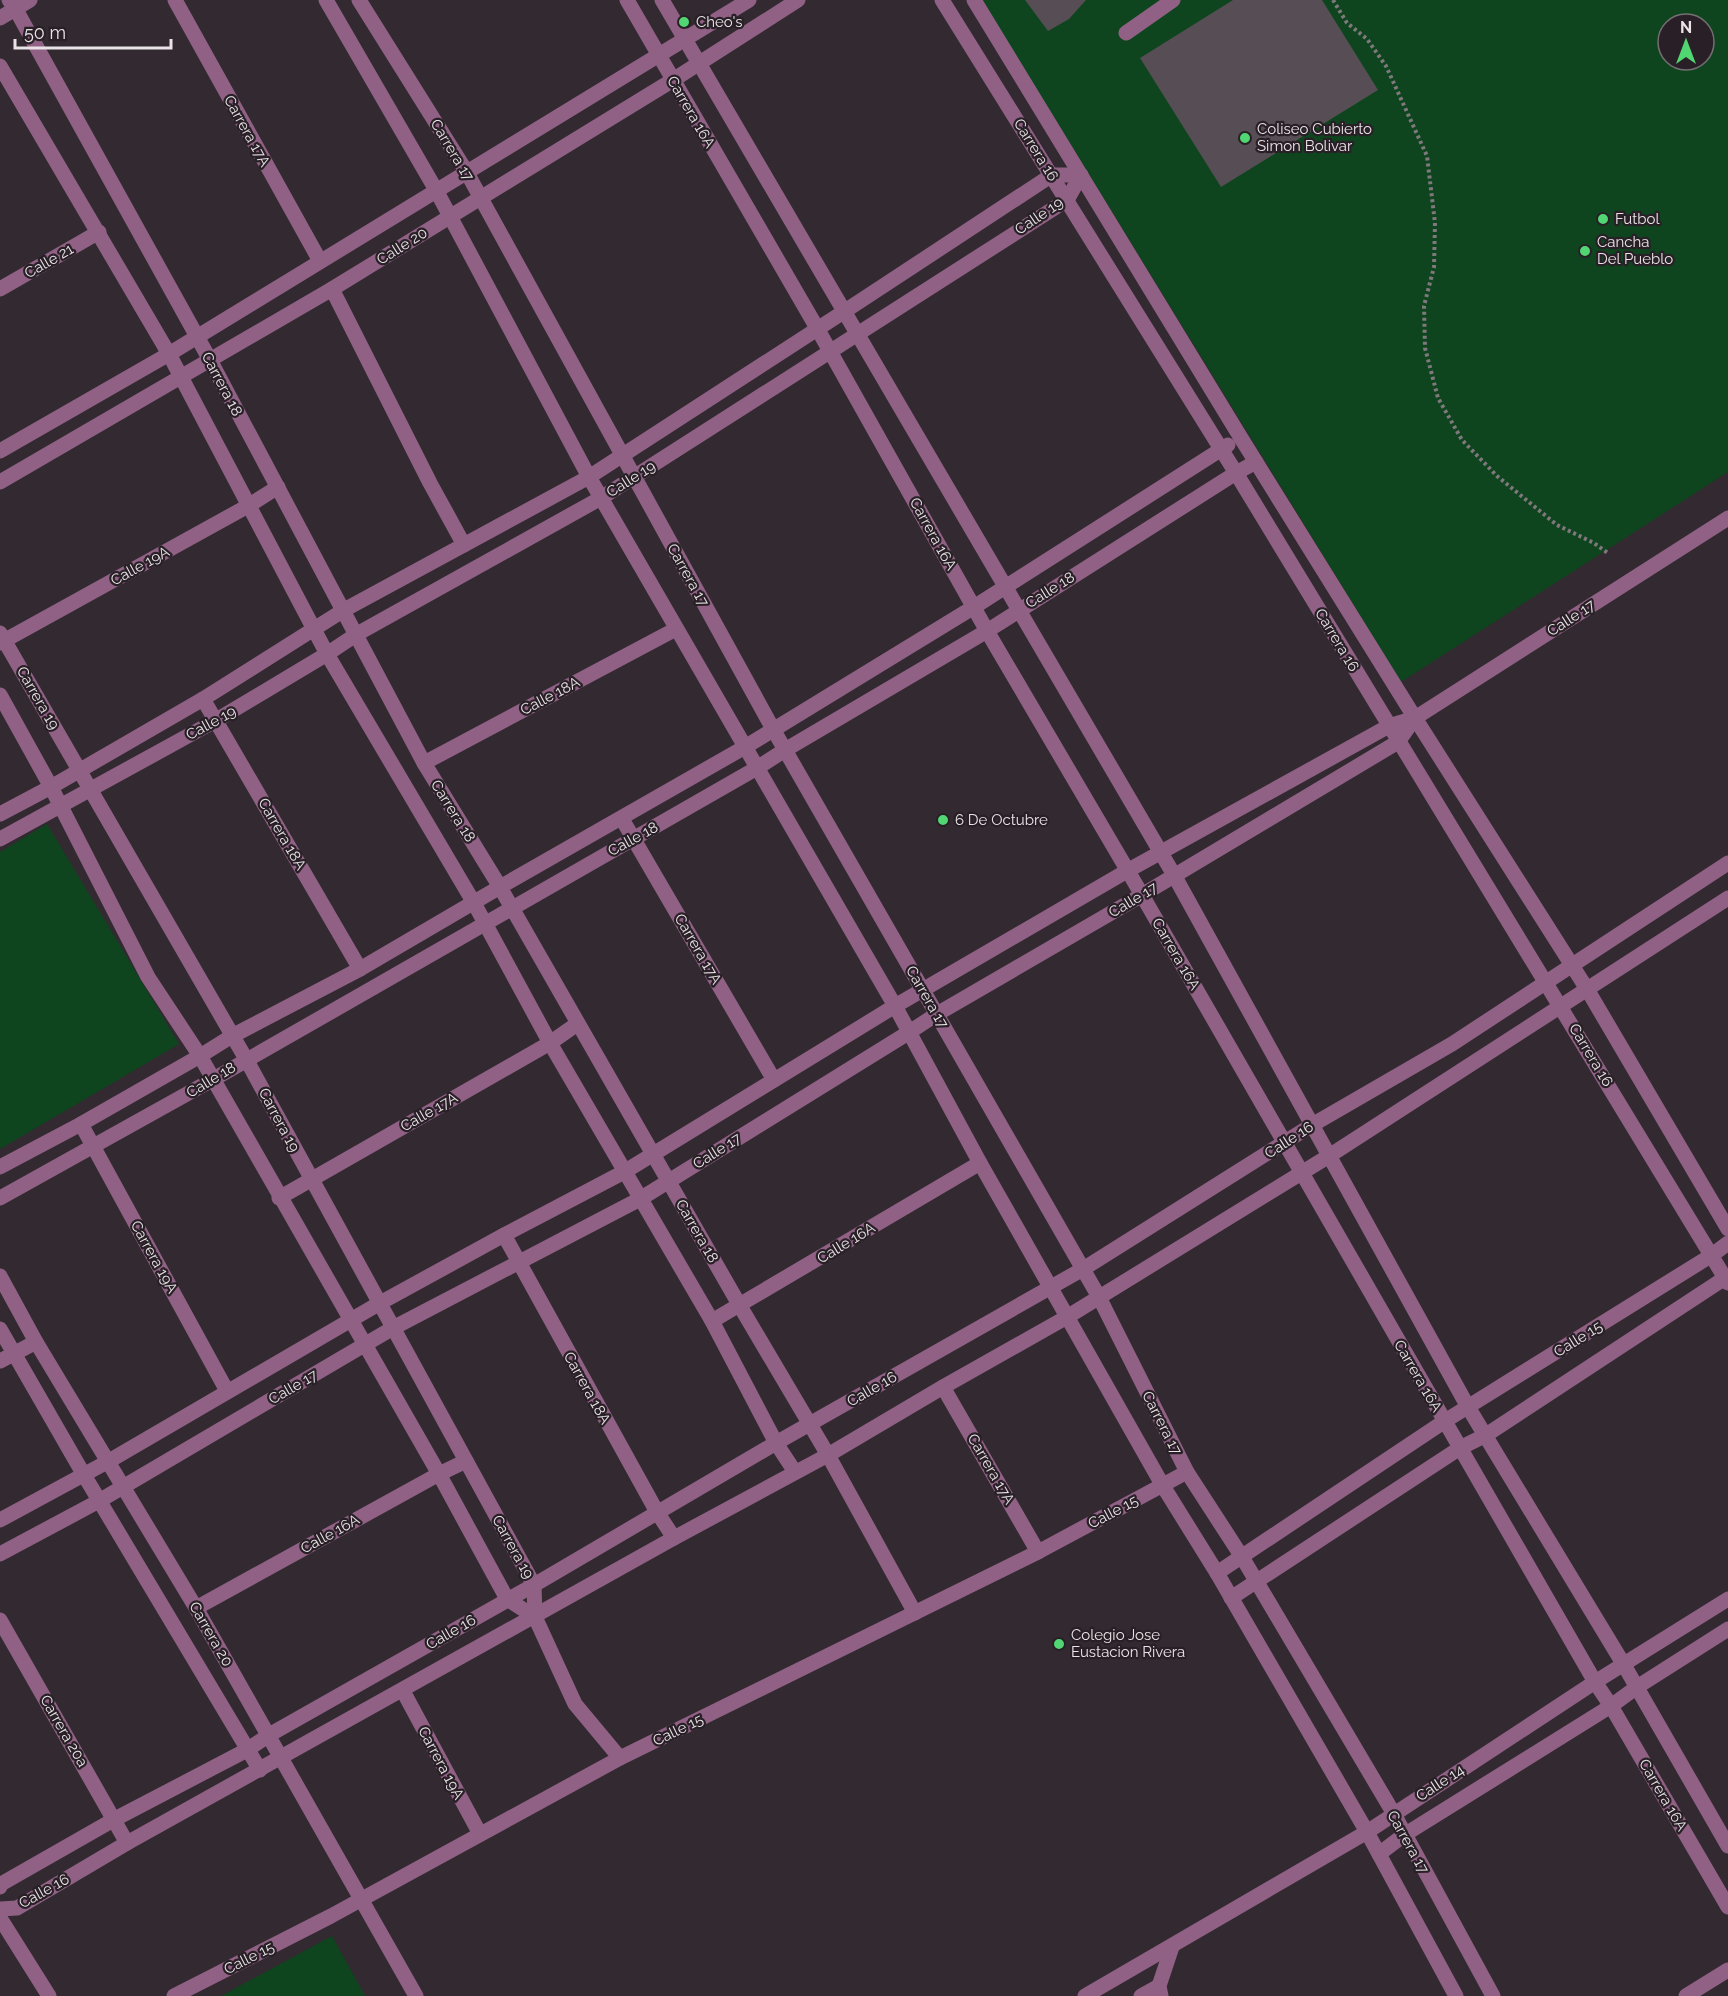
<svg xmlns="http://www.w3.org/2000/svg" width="1728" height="1996" font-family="Raleway,sans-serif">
  <rect width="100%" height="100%" fill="#322a30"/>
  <!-- green -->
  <g fill="#0e451e" fill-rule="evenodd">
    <path d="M982,0h746v472l-327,210zM1668,24h36v36h-36z"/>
    <polygon points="47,824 179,1044 0,1149 0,852"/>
    <polygon points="332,1936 365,1996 221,1996"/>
  </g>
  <!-- building -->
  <g fill="#574d54">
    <polygon points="1025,0 1086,0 1069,19 1048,31"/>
    <polygon points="1233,0 1322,0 1378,90 1221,187 1140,58"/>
  </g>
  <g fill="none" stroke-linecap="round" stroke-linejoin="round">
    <!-- path -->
    <polyline stroke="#7f787d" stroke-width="4" stroke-dasharray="3 3" stroke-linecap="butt" points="1333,0 1347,23 1367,39 1386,66 1427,156 1435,223 1434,267 1424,306 1425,348 1438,398 1462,440 1497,476 1557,525 1594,543 1608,553"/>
    <!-- minor -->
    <g stroke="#906185" stroke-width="15">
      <polyline points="9,0 15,8 210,360 424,763 500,887 740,1306 828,1455 915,1613"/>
      <polyline points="175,0 320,261"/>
      <polyline points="326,0 436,190 589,477 895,1006 980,1163 1163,1486 1217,1573 1367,1832 1456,1996"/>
      <polyline points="359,0 466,171 773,729 1099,1297 1187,1472 1242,1557 1394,1814 1493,1996"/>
      <polyline points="627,0 817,328 987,631 1142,895 1595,1682 1611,1706 1728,1907"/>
      <polyline points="662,0 1174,875 1468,1407 1624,1665 1728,1846"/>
      <polyline points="942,0 1236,473 1728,1283"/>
      <polyline points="974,0 1241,438 1415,718 1587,989 1728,1229"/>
      <polyline points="0,18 30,0"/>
      <polyline points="1126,33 1173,0"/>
      <polyline points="0,66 169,354 327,654 474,903 550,1043 712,1321 776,1443 795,1472"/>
      <polyline points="0,289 99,232"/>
      <polyline points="332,289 430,483 464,545"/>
      <polyline points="0,451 169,354 749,0"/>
      <polyline points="0,482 332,289 673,80 798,0"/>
      <polyline points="0,633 246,1059 534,1585 535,1617 575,1704 620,1758"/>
      <polyline points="0,643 248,506 278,487"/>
      <polyline points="0,695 51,787 148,977 200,1056 439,1474 507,1599 535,1617"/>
      <polyline points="203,699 360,969"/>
      <polyline points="424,763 676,629"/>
      <polyline points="0,814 51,787 203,699 344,610 589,477 845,311 1052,175 1081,175"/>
      <polyline points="622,819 774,1080"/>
      <polyline points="0,839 215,721 327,654 357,634 601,498 1067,200 1081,175"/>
      <polyline points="81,1124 227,1391"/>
      <polyline points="0,1167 81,1124 200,1056 232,1036 360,969 500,887 745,747 974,607 1228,445"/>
      <polyline points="0,1198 212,1080 757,768 785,750 987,631 1236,473 1256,462"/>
      <polyline points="279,1198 550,1043 577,1024"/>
      <polyline points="504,1235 657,1512 674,1538"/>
      <polyline points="0,1276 36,1342 196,1608 416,1996"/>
      <polyline points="712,1321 980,1163"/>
      <polyline points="0,1329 84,1475 260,1770"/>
      <polyline points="0,1361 36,1342"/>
      <polyline points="943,1387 1038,1552"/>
      <polyline points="0,1520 109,1461 380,1303 504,1235 624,1172 895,1006 1127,871 1389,726 1415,718 1728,518"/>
      <polyline points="0,1554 99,1501 393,1328 640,1199 908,1033 937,1014 1142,895 1398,742 1415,718"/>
      <polyline points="1217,1573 1445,1421 1712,1255 1728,1243"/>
      <polyline points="1231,1598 1460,1448 1486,1435 1728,1276"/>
      <polyline points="196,1608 439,1474 466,1461"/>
      <polyline points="0,1620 127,1843"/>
      <polyline points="403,1691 480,1834"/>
      <polyline points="1379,1854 1404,1835 1611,1706 1637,1687 1728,1629"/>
      <polyline points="0,1887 1,1884 115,1819 247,1750 269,1735 534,1585 776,1443 1083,1269 1312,1125 1452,1044 1728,863"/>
      <polyline points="0,1909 17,1908 127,1843 674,1538 828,1455 943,1387 1067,1317 1329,1156 1728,898"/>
      <polyline points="0,1918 49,1996"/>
      <polyline points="174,1996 331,1916 620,1758 1038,1552 1187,1472"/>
      <polyline points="1085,1996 1367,1832 1595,1682 1728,1599"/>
      <polyline points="1141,1996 1159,1986"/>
      <polyline points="1161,1996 1159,1986 1172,1947"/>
      <polyline points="1686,1996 1728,1970"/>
    </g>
  </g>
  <!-- markers -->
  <g fill="#51d673" stroke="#282026" stroke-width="2">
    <circle cx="684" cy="22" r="6"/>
    <circle cx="1245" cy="138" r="6"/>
    <circle cx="1603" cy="219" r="6"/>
    <circle cx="1585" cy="251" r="6"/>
    <circle cx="943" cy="820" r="6"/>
    <circle cx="1059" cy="1644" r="6"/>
  </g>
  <g text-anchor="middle" stroke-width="4.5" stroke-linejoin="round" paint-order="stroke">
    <!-- poi labels -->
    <g font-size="15" fill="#e9e3e7" stroke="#282026" text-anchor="start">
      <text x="696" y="27">Cheo's</text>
      <text x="1257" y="134">Coliseo Cubierto<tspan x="1257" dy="17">Simon Bolivar</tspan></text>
      <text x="1615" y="224">Futbol</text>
      <text x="1597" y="247">Cancha<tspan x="1597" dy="17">Del Pueblo</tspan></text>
      <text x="955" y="825">6 De Octubre</text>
      <text x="1071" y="1640">Colegio Jose<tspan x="1071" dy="17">Eustacion Rivera</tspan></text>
    </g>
    <!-- street labels -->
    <g font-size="15" fill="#e9e3e7" stroke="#282026">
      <text transform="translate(691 112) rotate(60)" y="5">Carrera 16A</text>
      <text transform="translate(247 131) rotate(61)" y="5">Carrera 17A</text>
      <text transform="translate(452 150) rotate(59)" y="5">Carrera 17</text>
      <text transform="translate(1036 150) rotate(58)" y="5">Carrera 16</text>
      <text transform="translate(1039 216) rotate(-34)" y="5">Calle 19</text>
      <text transform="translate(402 246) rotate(-32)" y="5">Calle 20</text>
      <text transform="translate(49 261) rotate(-30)" y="5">Calle 21</text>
      <text transform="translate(222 384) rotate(62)" y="5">Carrera 18</text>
      <text transform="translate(631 479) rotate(-32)" y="5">Calle 19</text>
      <text transform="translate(933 534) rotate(61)" y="5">Carrera 16A</text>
      <text transform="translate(140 566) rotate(-29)" y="5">Calle 19A</text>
      <text transform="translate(688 575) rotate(61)" y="5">Carrera 17</text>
      <text transform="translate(1050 590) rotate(-32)" y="5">Calle 18</text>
      <text transform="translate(1571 618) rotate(-33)" y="5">Calle 17</text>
      <text transform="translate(1337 640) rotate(59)" y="5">Carrera 16</text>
      <text transform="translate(550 696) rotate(-28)" y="5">Calle 18A</text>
      <text transform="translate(38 698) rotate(60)" y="5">Carrera 19</text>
      <text transform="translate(211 723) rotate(-29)" y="5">Calle 19</text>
      <text transform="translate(453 811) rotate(58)" y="5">Carrera 18</text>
      <text transform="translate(282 834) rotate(60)" y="5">Carrera 18A</text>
      <text transform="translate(633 839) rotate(-29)" y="5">Calle 18</text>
      <text transform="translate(1133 900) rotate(-31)" y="5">Calle 17</text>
      <text transform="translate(698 949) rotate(60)" y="5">Carrera 17A</text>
      <text transform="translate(1176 954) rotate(60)" y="5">Carrera 16A</text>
      <text transform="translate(927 997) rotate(60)" y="5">Carrera 17</text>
      <text transform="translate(1591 1055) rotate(59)" y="5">Carrera 16</text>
      <text transform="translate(211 1080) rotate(-31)" y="5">Calle 18</text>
      <text transform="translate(429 1112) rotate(-30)" y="5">Calle 17A</text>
      <text transform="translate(279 1120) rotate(62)" y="5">Carrera 19</text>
      <text transform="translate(1289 1140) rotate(-33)" y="5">Calle 16</text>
      <text transform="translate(717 1151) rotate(-32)" y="5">Calle 17</text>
      <text transform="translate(697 1231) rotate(60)" y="5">Carrera 18</text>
      <text transform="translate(846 1243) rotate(-31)" y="5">Calle 16A</text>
      <text transform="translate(154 1257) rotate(61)" y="5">Carrera 19A</text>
      <text transform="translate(1578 1339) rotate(-32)" y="5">Calle 15</text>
      <text transform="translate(1418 1376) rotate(60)" y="5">Carrera 16A</text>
      <text transform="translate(293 1387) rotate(-30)" y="5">Calle 17</text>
      <text transform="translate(587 1388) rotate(61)" y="5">Carrera 18A</text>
      <text transform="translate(872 1389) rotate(-30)" y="5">Calle 16</text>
      <text transform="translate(1162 1423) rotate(63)" y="5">Carrera 17</text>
      <text transform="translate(991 1469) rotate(60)" y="5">Carrera 17A</text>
      <text transform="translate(1113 1512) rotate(-28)" y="5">Calle 15</text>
      <text transform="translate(330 1534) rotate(-29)" y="5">Calle 16A</text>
      <text transform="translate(513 1547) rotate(61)" y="5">Carrera 19</text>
      <text transform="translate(451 1632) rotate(-30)" y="5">Calle 16</text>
      <text transform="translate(211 1634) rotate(60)" y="5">Carrera 20</text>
      <text transform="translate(678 1730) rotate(-26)" y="5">Calle 15</text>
      <text transform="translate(64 1731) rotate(60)" y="5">Carrera 20a</text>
      <text transform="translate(441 1763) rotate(62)" y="5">Carrera 19A</text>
      <text transform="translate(1440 1783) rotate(-33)" y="5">Calle 14</text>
      <text transform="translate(1663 1795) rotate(60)" y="5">Carrera 16A</text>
      <text transform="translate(1408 1842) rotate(61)" y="5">Carrera 17</text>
      <text transform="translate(44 1891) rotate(-29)" y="5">Calle 16</text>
      <text transform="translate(249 1958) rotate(-27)" y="5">Calle 15</text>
    </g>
  </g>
  <!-- north arrow -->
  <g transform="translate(1686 42)"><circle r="28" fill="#282026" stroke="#756e73" stroke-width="1.5"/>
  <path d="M0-4.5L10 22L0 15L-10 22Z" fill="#51d673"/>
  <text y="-9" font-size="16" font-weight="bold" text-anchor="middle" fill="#e9e3e7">N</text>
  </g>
  <!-- scale -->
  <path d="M15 39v9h156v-9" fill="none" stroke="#e9e3e7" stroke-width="3"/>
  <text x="24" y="39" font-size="18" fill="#e9e3e7" stroke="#282026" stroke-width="4.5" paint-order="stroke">50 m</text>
</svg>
